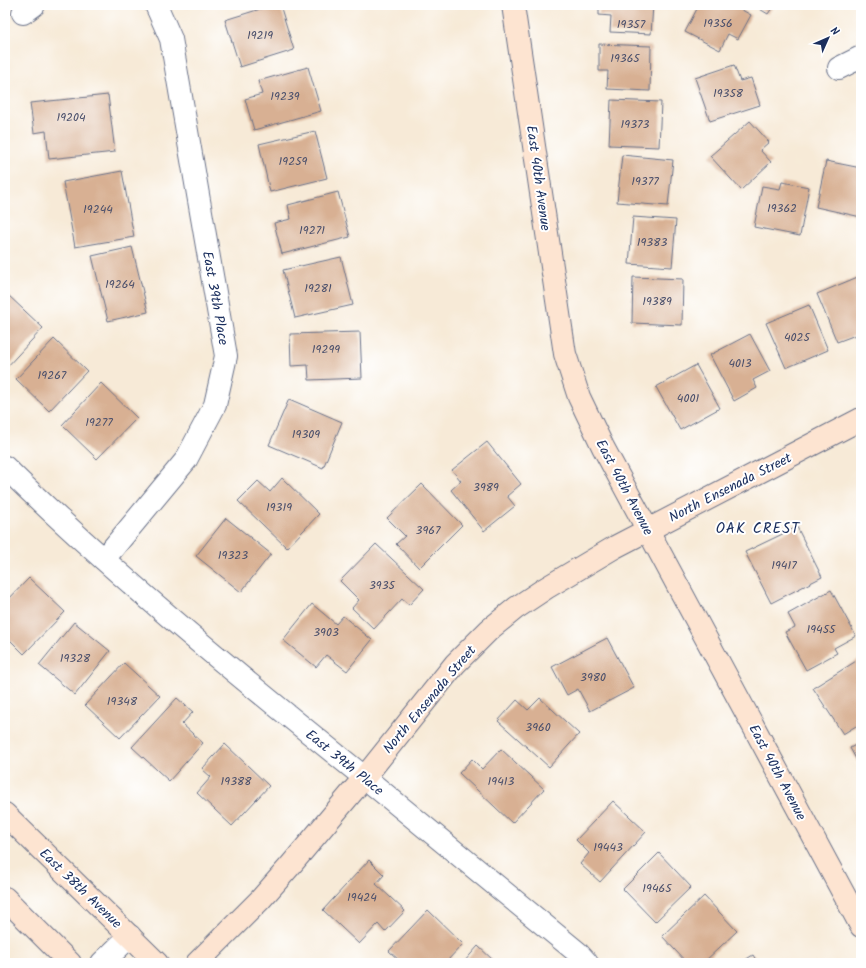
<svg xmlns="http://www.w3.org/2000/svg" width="866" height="968" font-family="Kalam,sans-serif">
  <rect width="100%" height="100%" fill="#fff"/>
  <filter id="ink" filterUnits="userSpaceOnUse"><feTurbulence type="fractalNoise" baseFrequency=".025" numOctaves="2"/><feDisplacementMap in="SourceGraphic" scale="8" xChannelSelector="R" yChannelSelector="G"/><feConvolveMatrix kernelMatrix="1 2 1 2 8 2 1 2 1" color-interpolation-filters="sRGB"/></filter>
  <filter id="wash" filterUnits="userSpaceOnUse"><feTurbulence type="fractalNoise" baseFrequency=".012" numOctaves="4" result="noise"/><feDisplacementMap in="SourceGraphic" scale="16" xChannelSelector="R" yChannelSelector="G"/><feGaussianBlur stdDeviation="0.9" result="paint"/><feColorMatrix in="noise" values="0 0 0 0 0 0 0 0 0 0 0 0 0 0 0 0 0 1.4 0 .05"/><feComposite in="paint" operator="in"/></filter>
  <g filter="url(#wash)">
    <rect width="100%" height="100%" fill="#f7ead7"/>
    <g id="blocks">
      <!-- building -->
      <g fill="#d8b093">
        <polygon points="273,5 280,5 294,50 240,67 225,20"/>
        <polygon points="599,5 653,5 651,34 610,32 611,16 599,15"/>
        <polygon points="699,5 733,5 751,15 738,39 728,34 720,50 685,32"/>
        <polygon points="753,5 774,5 768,14"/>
        <polygon points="599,44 651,46 650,91 607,89 608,71 599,71"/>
        <polygon points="734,65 740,81 751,78 760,105 710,121 695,78"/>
        <polygon points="308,67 321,111 254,130 245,99 262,94 258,81"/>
        <polygon points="108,95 115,152 49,159 46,131 34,133 30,103"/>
        <polygon points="611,100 661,102 659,147 609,145"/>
        <polygon points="750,121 769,142 760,150 771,162 741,190 710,156"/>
        <polygon points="315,131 327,178 270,192 259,144"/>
        <polygon points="622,155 673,160 668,206 617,202"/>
        <polygon points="826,161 861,168 861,217 816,207"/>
        <polygon points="122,171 134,237 75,247 63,182"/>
        <polygon points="782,182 809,187 800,236 754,227 762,186 780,189"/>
        <polygon points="338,192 350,237 282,254 274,223 291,219 288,205"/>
        <polygon points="633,217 676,220 672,267 629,264"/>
        <polygon points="132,247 148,312 108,321 92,256"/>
        <polygon points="341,257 353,305 295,318 283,270"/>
        <polygon points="860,276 861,322 859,323 861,333 837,342 817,294"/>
        <polygon points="633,277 683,279 682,325 632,323"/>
        <polygon points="7,294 43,328 5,369 5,295"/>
        <polygon points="809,305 828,350 786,368 766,323"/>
        <polygon points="360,332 362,378 309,380 308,365 291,366 290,334"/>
        <polygon points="750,334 770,371 753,380 757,388 734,401 710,355"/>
        <polygon points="54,339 87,371 49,411 16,379"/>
        <polygon points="696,365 720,408 680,430 656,387"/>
        <polygon points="101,383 137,418 97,459 62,425"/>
        <polygon points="289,399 342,422 323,468 269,445"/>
        <polygon points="487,442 521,484 507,496 515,506 484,531 451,490 461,481 452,470"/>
        <polygon points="282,478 319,514 287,548 238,501 258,481 270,492"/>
        <polygon points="422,484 462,525 419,568 396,544 405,536 387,518"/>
        <polygon points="226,518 271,554 241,592 196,556"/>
        <polygon points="797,527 822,577 771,603 745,552"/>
        <polygon points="376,544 424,589 409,605 402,599 374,629 352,608 359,600 340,581"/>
        <polygon points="29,578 65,612 24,654 5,635 5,603"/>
        <polygon points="831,590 856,636 834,648 837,653 806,670 785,632 795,627 788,614"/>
        <polygon points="312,604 336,624 343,616 372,640 347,671 326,655 316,667 283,640"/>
        <polygon points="74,622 110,651 75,695 39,665"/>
        <polygon points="607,638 634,688 590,711 578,689 567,695 552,667"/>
        <polygon points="861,658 861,723 843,734 813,688"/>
        <polygon points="124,663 160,696 120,738 85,705"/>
        <polygon points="177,698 193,712 182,724 203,743 169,781 132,747"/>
        <polygon points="540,698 579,734 549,767 498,721 517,700 528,710"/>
        <polygon points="861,742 861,768 850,748"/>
        <polygon points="225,744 269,786 232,826 197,793 211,777 202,769"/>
        <polygon points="501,749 544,789 512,823 459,773 472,759 482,769"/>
        <polygon points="613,801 646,832 600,882 580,864 589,853 576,840"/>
        <polygon points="659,853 691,887 655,922 623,889"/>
        <polygon points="369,860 384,875 376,884 405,911 385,932 378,924 359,944 323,910"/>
        <polygon points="704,896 737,931 703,963 687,963 662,936"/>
        <polygon points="428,910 463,944 445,963 402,963 389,951"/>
        <polygon points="478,946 493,960 490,963 463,963"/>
        <polygon points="753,955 758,963 740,963"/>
      </g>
    </g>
  </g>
  <g filter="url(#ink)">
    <use href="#blocks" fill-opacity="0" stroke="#687088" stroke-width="1"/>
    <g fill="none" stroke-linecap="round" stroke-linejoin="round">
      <defs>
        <g id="street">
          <polyline points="23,13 34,5"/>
          <polyline points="839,68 861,57"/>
          <path d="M5,467c113,111 236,211 359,310 71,58 142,117 213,175l10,11"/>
          <polyline points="104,559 186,460 215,405 226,356 171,39 156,5"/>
          <polyline points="102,963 130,936"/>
        </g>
        <g id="secondary">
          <polyline points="513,5 565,354 579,397 603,447 861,926"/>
          <polyline points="5,814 157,963"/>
          <polyline points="5,898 70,963"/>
          <polyline points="197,963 260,900 290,866 364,778 455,664 490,629 516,608 546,588 615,547 861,419"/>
        </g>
      </defs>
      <!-- street casing -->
      <use href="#street" stroke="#687088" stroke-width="24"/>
      <!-- secondary casing -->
      <use href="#secondary" stroke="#687088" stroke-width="24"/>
      <!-- street -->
      <use href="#street" stroke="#fff" stroke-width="22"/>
      <!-- secondary -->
      <use href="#secondary" stroke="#fde4d1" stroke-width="22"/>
    </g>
  </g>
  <g text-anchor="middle" stroke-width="4" stroke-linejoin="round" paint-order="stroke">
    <!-- number labels -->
    <g font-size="12" fill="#4a4f6b">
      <text x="718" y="27">19356</text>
      <text x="631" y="28">19357</text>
      <text x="260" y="39">19219</text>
      <text x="625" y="62">19365</text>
      <text x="728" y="97">19358</text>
      <text x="285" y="100">19239</text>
      <text x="71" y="121">19204</text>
      <text x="635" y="128">19373</text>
      <text x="293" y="165">19259</text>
      <text x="645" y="185">19377</text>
      <text x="782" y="212">19362</text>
      <text x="98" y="213">19244</text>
      <text x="312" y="234">19271</text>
      <text x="652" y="246">19383</text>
      <text x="120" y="288">19264</text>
      <text x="318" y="292">19281</text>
      <text x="657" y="305">19389</text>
      <text x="797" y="341">4025</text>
      <text x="326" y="353">19299</text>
      <text x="740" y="367">4013</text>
      <text x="52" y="379">19267</text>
      <text x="688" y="402">4001</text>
      <text x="99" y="426">19277</text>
      <text x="306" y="438">19309</text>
      <text x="486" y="491">3989</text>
      <text x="279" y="511">19319</text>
      <text x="428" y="534">3967</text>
      <text x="233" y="559">19323</text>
      <text x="784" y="569">19417</text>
      <text x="382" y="589">3935</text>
      <text x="821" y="633">19455</text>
      <text x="326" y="636">3903</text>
      <text x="75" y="662">19328</text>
      <text x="593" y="681">3980</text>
      <text x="122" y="705">19348</text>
      <text x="538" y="731">3960</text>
      <text x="236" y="785">19388</text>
      <text x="501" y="785">19413</text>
      <text x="608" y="851">19443</text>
      <text x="657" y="892">19465</text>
      <text x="362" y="901">19424</text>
    </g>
    <!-- street labels -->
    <g font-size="14" fill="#1b2f5e" stroke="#fff">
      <text transform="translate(539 178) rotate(82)" y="5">East 40th Avenue</text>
      <text transform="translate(216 298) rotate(80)" y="5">East 39th Place</text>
      <text transform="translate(625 487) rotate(62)" y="5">East 40th Avenue</text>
      <text transform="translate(730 487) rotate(-27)" y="5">North Ensenada Street</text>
      <text transform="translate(429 699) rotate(-50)" y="5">North Ensenada Street</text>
      <text transform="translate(345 762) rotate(39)" y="5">East 39th Place</text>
      <text transform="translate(778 772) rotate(62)" y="5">East 40th Avenue</text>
      <text transform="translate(81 888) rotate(44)" y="5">East 38th Avenue</text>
    </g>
    <!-- neighbourhood labels -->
    <g font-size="15" letter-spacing="1" fill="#1b2f5e" stroke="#fff">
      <text x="758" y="533">OAK CREST</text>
    </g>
  </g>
  <!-- margin -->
  <rect width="866" height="968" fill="none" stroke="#fff" stroke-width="20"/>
  <!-- north arrow -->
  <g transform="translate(828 38) rotate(45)" stroke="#ffffff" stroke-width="3" paint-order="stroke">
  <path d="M0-3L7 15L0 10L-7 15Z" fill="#1b2f5e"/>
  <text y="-6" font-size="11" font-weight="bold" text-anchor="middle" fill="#1b2f5e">N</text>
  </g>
</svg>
